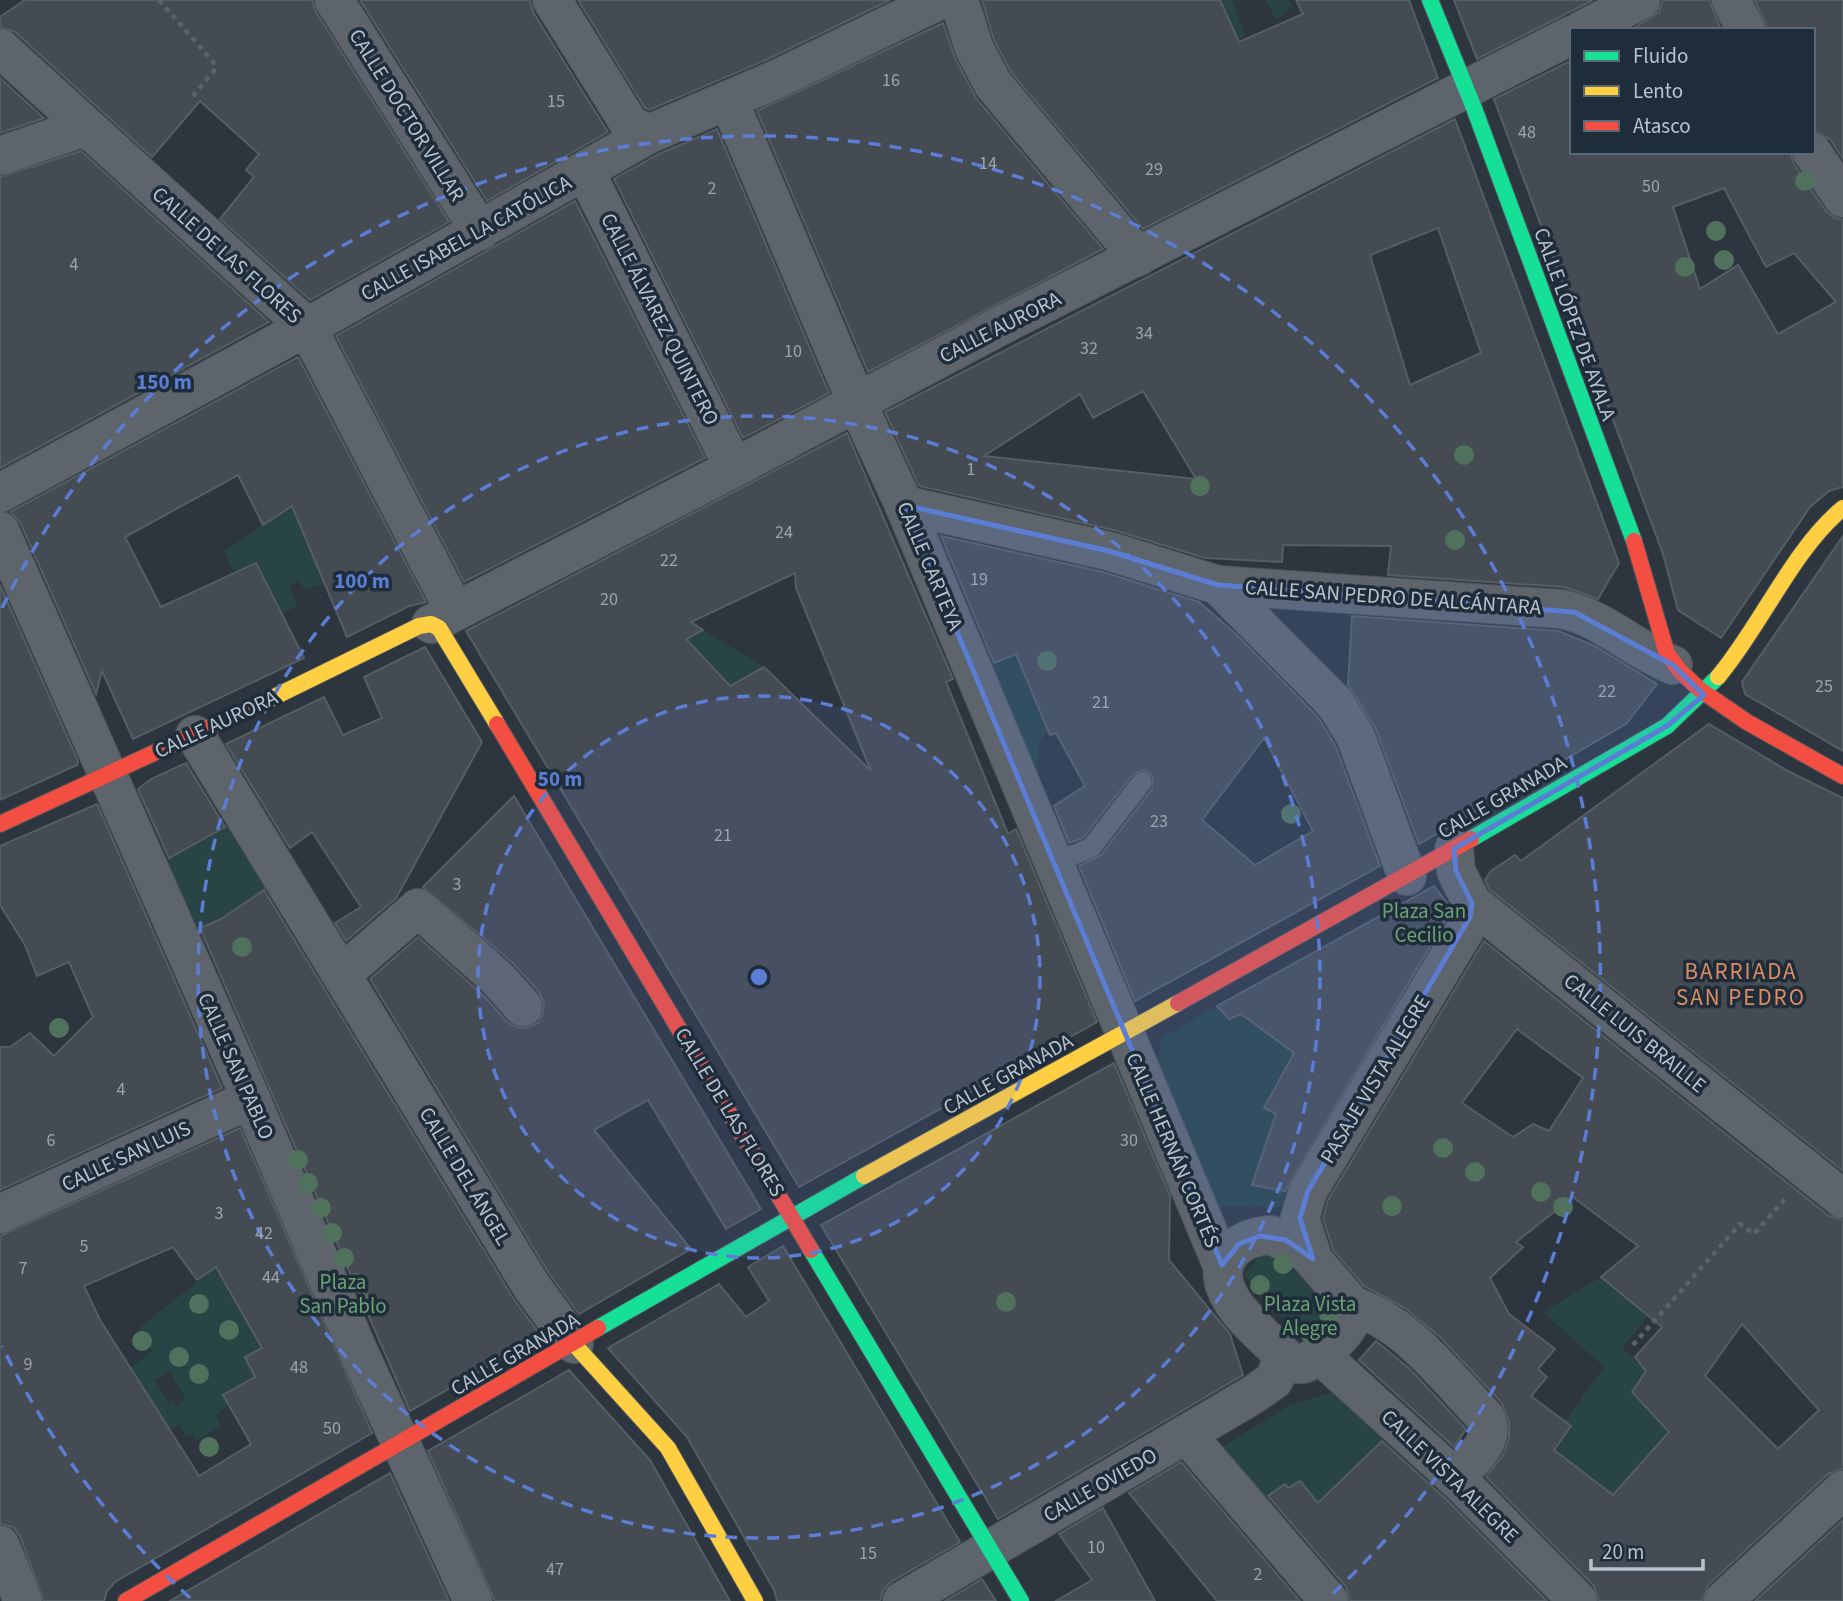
<svg xmlns="http://www.w3.org/2000/svg" width="1843" height="1601" font-family="'Source Sans 3',sans-serif">
  <rect width="100%" height="100%" fill="#2d363e"/>
  <!-- green -->
  <g fill="#294445" fill-rule="evenodd">
    <polygon points="1220,0 1232,0 1245,36 1238,39"/>
    <polygon points="1266,0 1290,0 1292,7 1278,19 1273,15"/>
    <polygon points="292,506 325,583 305,590 299,581 289,585 298,606 281,614 243,592 224,551"/>
    <polygon points="703,630 764,667 730,686 725,681 687,701 672,646"/>
    <polygon points="1052,639 1048,729 1040,742 1036,770 1030,773 983,667"/>
    <polygon points="234,822 272,885 234,910 240,920 216,921 198,929 163,861"/>
    <polygon points="1217,1006 1229,1019 1241,1014 1303,1047 1264,1108 1276,1114 1253,1185 1287,1191 1279,1208 1251,1205 1217,1207 1158,1072 1160,1039"/>
    <path d="M1264,1251c18,10 71,44 69,68l-19,20 -8,1 -8,-6 -54,-59z"/>
    <path d="M224,1261l38,87 -7,28 -31,19 5,10 -14,10 6,10 -25,16 -4,-8 -6,4 -7,-12 -9,5 -40,-62 22,-17 -13,-23zM170,1372l14,23 -1,6 -7,5 -3,-5 -4,2 -14,-23z"/>
    <polygon points="1601,1277 1648,1316 1622,1347 1646,1371 1633,1392 1669,1432 1606,1504 1585,1484 1537,1541 1522,1526 1572,1464 1554,1450 1571,1426 1565,1421 1604,1367 1543,1312"/>
    <polygon points="1342,1389 1389,1433 1348,1473 1321,1507 1300,1481 1288,1488 1285,1484 1257,1504 1214,1452 1290,1405"/>
  </g>
  <!-- building -->
  <g fill="#444b52" stroke="#555e65" stroke-width="2" fill-rule="evenodd">
    <polygon points="25,0 312,0 316,12 449,222 310,300 220,219 254,177 246,170 259,154 200,101 152,157 15,32 0,27 0,17"/>
    <polygon points="360,0 530,0 533,12 608,132 487,201"/>
    <polygon points="578,0 890,0 768,59 649,110 645,108"/>
    <polygon points="982,0 1220,0 1239,42 1303,14 1296,0 1409,0 1438,78 1143,229 1011,72 994,40"/>
    <polygon points="1454,0 1593,0 1477,59"/>
    <polygon points="1663,0 1709,0 1721,30 1631,30 1659,12"/>
    <polygon points="1755,0 1843,0 1843,159 1830,139 1813,131 1813,30 1768,30"/>
    <polygon points="943,23 955,58 976,98 1103,249 868,372 757,111"/>
    <path d="M1572,60v92h218l4,12 31,46 8,7 10,3v267l-14,4 -19,16 -89,131 -43,-28 -15,-56 -169,-455zM1724,188l42,79 28,-14 42,49 -58,32 -40,-69 -38,24 -27,-82z"/>
    <polygon points="0,78 44,118 0,133"/>
    <path d="M1455,119l164,444 -21,36 -34,-12 -176,-12 3,-29 -108,-1 -1,17 -77,-4 -91,-28 -195,-44 -34,-74zM1438,228l43,125 -71,32 -40,-130zM1143,391l53,88 -212,-23 96,-62 13,24z"/>
    <polygon points="717,129 829,393 743,438 614,179 659,154"/>
    <polygon points="81,151 269,322 0,468 0,177"/>
    <polygon points="575,201 705,458 464,582 336,336"/>
    <polygon points="298,357 426,602 409,606 347,637 292,506 263,525 238,475 125,537 161,607 256,563 304,658 133,739 102,671 96,694 20,522 10,512"/>
    <path d="M847,433l106,246 -7,3 62,152 8,-5 81,193 -298,165 -333,-556zM795,573l1,15 75,183 -107,-104 -34,19 -44,-47 17,-9 -12,-8z"/>
    <path d="M941,536l162,36 96,30 38,33 81,82 17,28 45,121 -245,135 -56,-135 22,-11 51,-66 1,-12 -9,-7 -11,4 -50,64 -14,5 -15,-37 31,-20 -29,-53 -6,2 -34,-81 -22,9zM1264,738l49,93 -58,34 -53,-45z"/>
    <polygon points="1843,536 1843,751 1745,694 1742,682"/>
    <polygon points="0,585 78,761 77,765 0,800"/>
    <polygon points="1352,616 1558,631 1595,646 1657,684 1626,724 1419,844 1375,727 1348,685"/>
    <polygon points="425,647 482,742 396,898 346,941 335,923 361,907 312,832 290,848 226,744 324,697 343,735 382,718 364,677"/>
    <polygon points="1709,724 1788,771 1843,798 1843,1171 1489,889 1485,880 1491,871 1515,855 1521,861"/>
    <polygon points="186,763 225,827 169,858 138,789 151,779"/>
    <polygon points="514,796 761,1209 726,1229 648,1100 594,1130 691,1249 579,1314 550,1275 370,979 418,937 483,995 507,1022 516,1027 527,1028 538,1023 543,1014 544,1003 539,992 513,963 423,887"/>
    <polygon points="97,804 222,1088 0,1190 0,1047 10,1047 30,1033 54,1056 93,1017 69,962 37,976 25,945 0,905 0,846"/>
    <polygon points="1434,886 1449,906 1445,921 1285,1191 1252,1185 1276,1114 1264,1108 1294,1053 1241,1014 1229,1019 1217,1006"/>
    <polygon points="264,890 513,1298 541,1336 410,1411 200,928 221,919"/>
    <path d="M1484,941l345,275 14,4v249l-15,5 -120,111 -6,16h-103l-5,-15 -108,-109 17,-22 6,-17v-16l-7,-19 -62,-66 -35,-29 -41,-22 -31,-36 -10,-32 5,-18zM1517,1029l66,49 -34,53 -16,-7 -20,13 -51,-34zM1573,1197l65,49 -37,31 61,50 -27,30 11,14 -14,21 37,40 -56,63 -59,-45 17,-24 -40,-30 16,-19 -9,-8 17,-20 -46,-35 -19,-36 33,-31 -7,-5zM1742,1324l77,86 -41,39 -73,-73z"/>
    <polygon points="1114,1063 1170,1196 1169,1260 1230,1334 1243,1375 998,1519 821,1225"/>
    <path d="M240,1128l132,305 -257,149 -8,9 -3,10h-60l-24,-65 -7,-9 -13,-3v-288zM173,1247l24,33 19,-13 46,81 -17,9 10,20 -32,18 28,49 -52,32 -99,-156 -16,-34z"/>
    <polygon points="783,1246 960,1542 891,1582 883,1590 880,1601 777,1601 774,1590 687,1437 608,1348 719,1284 746,1317 769,1301 748,1267"/>
    <polygon points="1376,1341 1410,1369 1466,1429 1454,1447 1359,1360"/>
    <polygon points="569,1370 650,1460 730,1601 495,1601 428,1451"/>
    <polygon points="1382,1441 1446,1499 1547,1601 1350,1601 1346,1587 1268,1496 1285,1484 1288,1488 1300,1481 1318,1503"/>
    <polygon points="1181,1462 1300,1601 1217,1601 1129,1493"/>
    <polygon points="390,1473 449,1601 170,1601"/>
    <polygon points="1103,1508 1155,1601 1056,1601 1092,1580 1059,1534"/>
    <polygon points="1843,1520 1843,1601 1755,1601"/>
    <polygon points="982,1579 996,1601 945,1601"/>
  </g>
  <g fill="none" stroke-linecap="round" stroke-linejoin="round">
    <defs>
      <polyline id="lane" points="1053,863 1091,848 1142,782"/>
      <g id="street">
        <polyline points="334,0 480,231"/>
        <polyline points="552,0 630,125 649,134"/>
        <polyline points="959,0 974,48 993,84 1138,257"/>
        <polyline points="1731,0 1746,30"/>
        <polyline points="1582,30 1641,0"/>
        <polyline points="0,48 307,327 447,596 450,605 444,617"/>
        <polyline points="729,101 857,403 904,505 1222,1265"/>
        <polyline points="1812,152 1843,198"/>
        <polyline points="0,156 84,127"/>
        <polyline points="585,171 734,468"/>
        <polyline points="0,493 318,321 649,134 777,79 940,0"/>
        <path d="M904,505l205,46 109,34 344,24c42,9 72,41 111,56"/>
        <polyline points="0,531 251,1099 357,1348 473,1601"/>
        <polyline points="1218,585 1335,703 1355,735 1407,876"/>
        <polyline points="431,624 734,468 1000,326 1572,35"/>
        <polyline points="195,735 532,1287 574,1344"/>
        <polyline points="1454,849 1456,871 1472,903 1843,1199"/>
        <polyline points="342,974 418,908 498,979 523,1007"/>
        <polyline points="0,1214 251,1099"/>
        <path d="M1271,1235l36,18 46,53c3,25 -31,47 -49,58h-11l-9,-8c-22,-23 -80,-65 -55,-101 10,-14 25,-19 42,-20z"/>
        <polyline points="1313,1259 1300,1218 1308,1191 1465,930 1472,903"/>
        <path d="M1353,1306c55,17 94,72 133,112 10,25 -16,43 -31,60"/>
        <polyline points="1319,1354 1461,1483 1578,1601"/>
        <polyline points="1186,1434 1329,1601"/>
        <polyline points="0,1545 23,1601"/>
        <polyline points="902,1601 1251,1396 1274,1380 1284,1356"/>
        <polyline points="1723,1601 1843,1490"/>
      </g>
      <g id="fast">
        <polyline points="1430,0 1474,108 1634,541"/>
        <polyline points="1471,839 1667,726 1718,677"/>
        <polyline points="811,1250 1021,1601"/>
        <polyline points="598,1328 864,1176"/>
      </g>
      <g id="slow">
        <path d="M1718,677c43,-51 75,-128 125,-169"/>
        <polyline points="264,702 419,626 431,624 439,628 497,724"/>
        <polyline points="864,1176 1178,1003"/>
        <polyline points="574,1344 668,1448 755,1601"/>
      </g>
      <g id="jam">
        <polyline points="1634,541 1667,654 1680,671 1699,689 1747,722 1843,776"/>
        <polyline points="497,724 811,1250"/>
        <polyline points="0,824 264,702"/>
        <polyline points="1178,1003 1471,839"/>
        <polyline points="126,1601 598,1328"/>
      </g>
    </defs>
    <!-- lane casing -->
    <use href="#lane" stroke="#4c5258" stroke-width="21"/>
    <!-- street casing -->
    <use href="#street" stroke="#4c5258" stroke-width="40"/>
    <!-- fast casing -->
    <use href="#fast" stroke="#4c5258" stroke-width="18"/>
    <!-- slow casing -->
    <use href="#slow" stroke="#4c5258" stroke-width="18"/>
    <!-- jam casing -->
    <use href="#jam" stroke="#4c5258" stroke-width="18"/>
    <!-- path -->
    <g stroke="#5c6368" stroke-width="4.5" stroke-dasharray="5 5" stroke-linecap="butt">
      <polyline points="159,0 215,64 214,71 191,98"/>
      <polyline points="1633,1345 1740,1224 1754,1234 1785,1199"/>
    </g>
    <!-- lane -->
    <use href="#lane" stroke="#5e646b" stroke-width="19"/>
    <!-- street -->
    <use href="#street" stroke="#5e646b" stroke-width="38"/>
    <!-- fast -->
    <use href="#fast" stroke="#16e098" stroke-width="16"/>
    <!-- slow -->
    <use href="#slow" stroke="#ffcf43" stroke-width="16"/>
    <!-- jam -->
    <use href="#jam" stroke="#f24e42" stroke-width="16"/>
  </g>
  <!-- trees -->
  <g fill="#50715c">
    <circle cx="1805" cy="181" r="10"/>
    <circle cx="1716" cy="231" r="10"/>
    <circle cx="1724" cy="260" r="10"/>
    <circle cx="1685" cy="267" r="10"/>
    <circle cx="1464" cy="455" r="10"/>
    <circle cx="1200" cy="486" r="10"/>
    <circle cx="1455" cy="540" r="10"/>
    <circle cx="1047" cy="661" r="10"/>
    <circle cx="1291" cy="814" r="10"/>
    <circle cx="242" cy="947" r="10"/>
    <circle cx="1755" cy="973" r="10"/>
    <circle cx="59" cy="1028" r="10"/>
    <circle cx="1443" cy="1148" r="10"/>
    <circle cx="298" cy="1160" r="10"/>
    <circle cx="1475" cy="1172" r="10"/>
    <circle cx="308" cy="1183" r="10"/>
    <circle cx="1541" cy="1192" r="10"/>
    <circle cx="1392" cy="1206" r="10"/>
    <circle cx="1563" cy="1207" r="10"/>
    <circle cx="321" cy="1208" r="10"/>
    <circle cx="332" cy="1233" r="10"/>
    <circle cx="344" cy="1258" r="10"/>
    <circle cx="1283" cy="1264" r="10"/>
    <circle cx="354" cy="1283" r="10"/>
    <circle cx="1260" cy="1285" r="10"/>
    <circle cx="1006" cy="1302" r="10"/>
    <circle cx="363" cy="1303" r="10"/>
    <circle cx="199" cy="1304" r="10"/>
    <circle cx="1329" cy="1314" r="10"/>
    <circle cx="229" cy="1330" r="10"/>
    <circle cx="1310" cy="1333" r="10"/>
    <circle cx="142" cy="1341" r="10"/>
    <circle cx="179" cy="1357" r="10"/>
    <circle cx="199" cy="1374" r="10"/>
    <circle cx="209" cy="1447" r="10"/>
  </g>
  <!-- marked area -->
  <path fill="#5b7dd4" fill-opacity="0.2" stroke="#5b7dd4" stroke-width="5" stroke-linejoin="round" d="M904,505l205,46 109,34 356,27 99,53 31,30 -37,31 -213,123 2,22 16,32 -2,14 -162,274 -8,27 13,41 -27,-19 -26,-4 -21,8 -17,21z"/>
  <!-- distance rings -->
  <circle cx="759" cy="977" r="281" fill="#5b7dd4" fill-opacity=".12"/>
  <g fill="none" stroke="#5b7dd4" stroke-width="3.5" stroke-dasharray="12 9">
    <circle cx="759" cy="977" r="281"/>
    <circle cx="759" cy="977" r="561"/>
    <path d="M190 1598A842 842 0 0 1 2 1346M2 608A842 842 0 1 1 1328 1598"/>
  </g>
  <g text-anchor="middle" stroke-width="7" stroke-linejoin="round" paint-order="stroke">
    <!-- number labels -->
    <g font-size="18" fill="#9ba5af">
      <text x="891" y="86">16</text>
      <text x="556" y="107">15</text>
      <text x="1527" y="138">48</text>
      <text x="988" y="169">14</text>
      <text x="1154" y="175">29</text>
      <text x="1651" y="192">50</text>
      <text x="712" y="194">2</text>
      <text x="74" y="270">4</text>
      <text x="1144" y="339">34</text>
      <text x="1089" y="354">32</text>
      <text x="793" y="357">10</text>
      <text x="971" y="475">1</text>
      <text x="784" y="538">24</text>
      <text x="669" y="566">22</text>
      <text x="979" y="585">19</text>
      <text x="609" y="605">20</text>
      <text x="1824" y="692">25</text>
      <text x="1607" y="697">22</text>
      <text x="1101" y="708">21</text>
      <text x="1159" y="827">23</text>
      <text x="723" y="841">21</text>
      <text x="457" y="890">3</text>
      <text x="121" y="1095">4</text>
      <text x="51" y="1146">6</text>
      <text x="1129" y="1146">30</text>
      <text x="219" y="1219">3</text>
      <text x="264" y="1239">42</text>
      <text x="84" y="1252">5</text>
      <text x="23" y="1274">7</text>
      <text x="271" y="1283">44</text>
      <text x="28" y="1370">9</text>
      <text x="299" y="1373">48</text>
      <text x="332" y="1434">50</text>
      <text x="1096" y="1553">10</text>
      <text x="868" y="1559">15</text>
      <text x="555" y="1575">47</text>
      <text x="1258" y="1580">2</text>
    </g>
    <!-- street labels -->
    <g font-size="21" fill="#b8c3ce" stroke="#1f2d3a">
      <text transform="translate(407 115) rotate(58)" y="7">CALLE DOCTOR VILLAR</text>
      <text transform="translate(466 238) rotate(-29)" y="7">CALLE ISABEL LA CATÓLICA</text>
      <text transform="translate(227 255) rotate(42)" y="7">CALLE DE LAS FLORES</text>
      <text transform="translate(660 319) rotate(63)" y="7">CALLE ÁLVAREZ QUINTERO</text>
      <text transform="translate(1575 324) rotate(70)" y="7">CALLE LÓPEZ DE AYALA</text>
      <text transform="translate(1000 327) rotate(-27)" y="7">CALLE AURORA</text>
      <text transform="translate(930 566) rotate(67)" y="7">CALLE CARTEYA</text>
      <text transform="translate(1393 597) rotate(4)" y="7">CALLE SAN PEDRO DE ALCÁNTARA</text>
      <text transform="translate(216 724) rotate(-25)" y="7">CALLE AURORA</text>
      <text transform="translate(1502 797) rotate(-30)" y="7">CALLE GRANADA</text>
      <text transform="translate(1635 1033) rotate(39)" y="7">CALLE LUIS BRAILLE</text>
      <text transform="translate(236 1066) rotate(66)" y="7">CALLE SAN PABLO</text>
      <text transform="translate(1008 1074) rotate(-29)" y="7">CALLE GRANADA</text>
      <text transform="translate(1375 1079) rotate(-59)" y="7">PASAJE VISTA ALEGRE</text>
      <text transform="translate(730 1112) rotate(59)" y="7">CALLE DE LAS FLORES</text>
      <text transform="translate(1173 1150) rotate(67)" y="7">CALLE HERNÁN CORTÉS</text>
      <text transform="translate(126 1156) rotate(-25)" y="7">CALLE SAN LUIS</text>
      <text transform="translate(465 1176) rotate(59)" y="7">CALLE DEL ÁNGEL</text>
      <text transform="translate(515 1354) rotate(-30)" y="7">CALLE GRANADA</text>
      <text transform="translate(1450 1476) rotate(44)" y="7">CALLE VISTA ALEGRE</text>
      <text transform="translate(1100 1485) rotate(-30)" y="7">CALLE OVIEDO</text>
    </g>
    <!-- park labels -->
    <g font-size="21" fill="#6da174" stroke="#1f2d3a">
      <text x="1424" y="918">Plaza San<tspan x="1424" dy="24">Cecilio</tspan></text>
      <text x="343" y="1289">Plaza<tspan x="343" dy="24">San Pablo</tspan></text>
      <text x="1310" y="1311">Plaza Vista<tspan x="1310" dy="24">Alegre</tspan></text>
    </g>
    <!-- neighbourhood labels -->
    <g font-size="23" letter-spacing="2" fill="#de8c63" stroke="#1f2d3a">
      <text x="1741" y="979">BARRIADA<tspan x="1741" dy="26">SAN PEDRO</tspan></text>
    </g>
  </g>
  <circle cx="759" cy="977" r="10" fill="#5b7dd4" stroke="#1f2d3a" stroke-width="3.5"/>
  <g font-size="21" text-anchor="middle" font-weight="bold" fill="#5b7dd4" stroke="#1f2d3a" stroke-width="7" stroke-linejoin="round" paint-order="stroke">
    <text x="164" y="389">150 m</text>
    <text x="362" y="588">100 m</text>
    <text x="560" y="786">50 m</text>
  </g>
  <!-- legend -->
  <rect x="1570" y="28" width="245" height="126" fill="#1f2d3a" stroke="#5c6975" stroke-width="2"/>
  <rect x="1584" y="51" width="35" height="10" fill="#16e098" stroke="#5c6975" stroke-width="2"/>
  <text x="1633" y="63" font-size="21" fill="#b8c3ce">Fluido</text>
  <rect x="1584" y="86" width="35" height="10" fill="#ffcf43" stroke="#5c6975" stroke-width="2"/>
  <text x="1633" y="98" font-size="21" fill="#b8c3ce">Lento</text>
  <rect x="1584" y="121" width="35" height="10" fill="#f24e42" stroke="#5c6975" stroke-width="2"/>
  <text x="1633" y="133" font-size="21" fill="#b8c3ce">Atasco</text>
  <!-- scale -->
  <path d="M1591 1559v10h112v-10" fill="none" stroke="#b8c3ce" stroke-width="3.5"/>
  <text x="1602" y="1559" font-size="21" fill="#b8c3ce" stroke="#1f2d3a" stroke-width="5" paint-order="stroke">20 m</text>
</svg>
